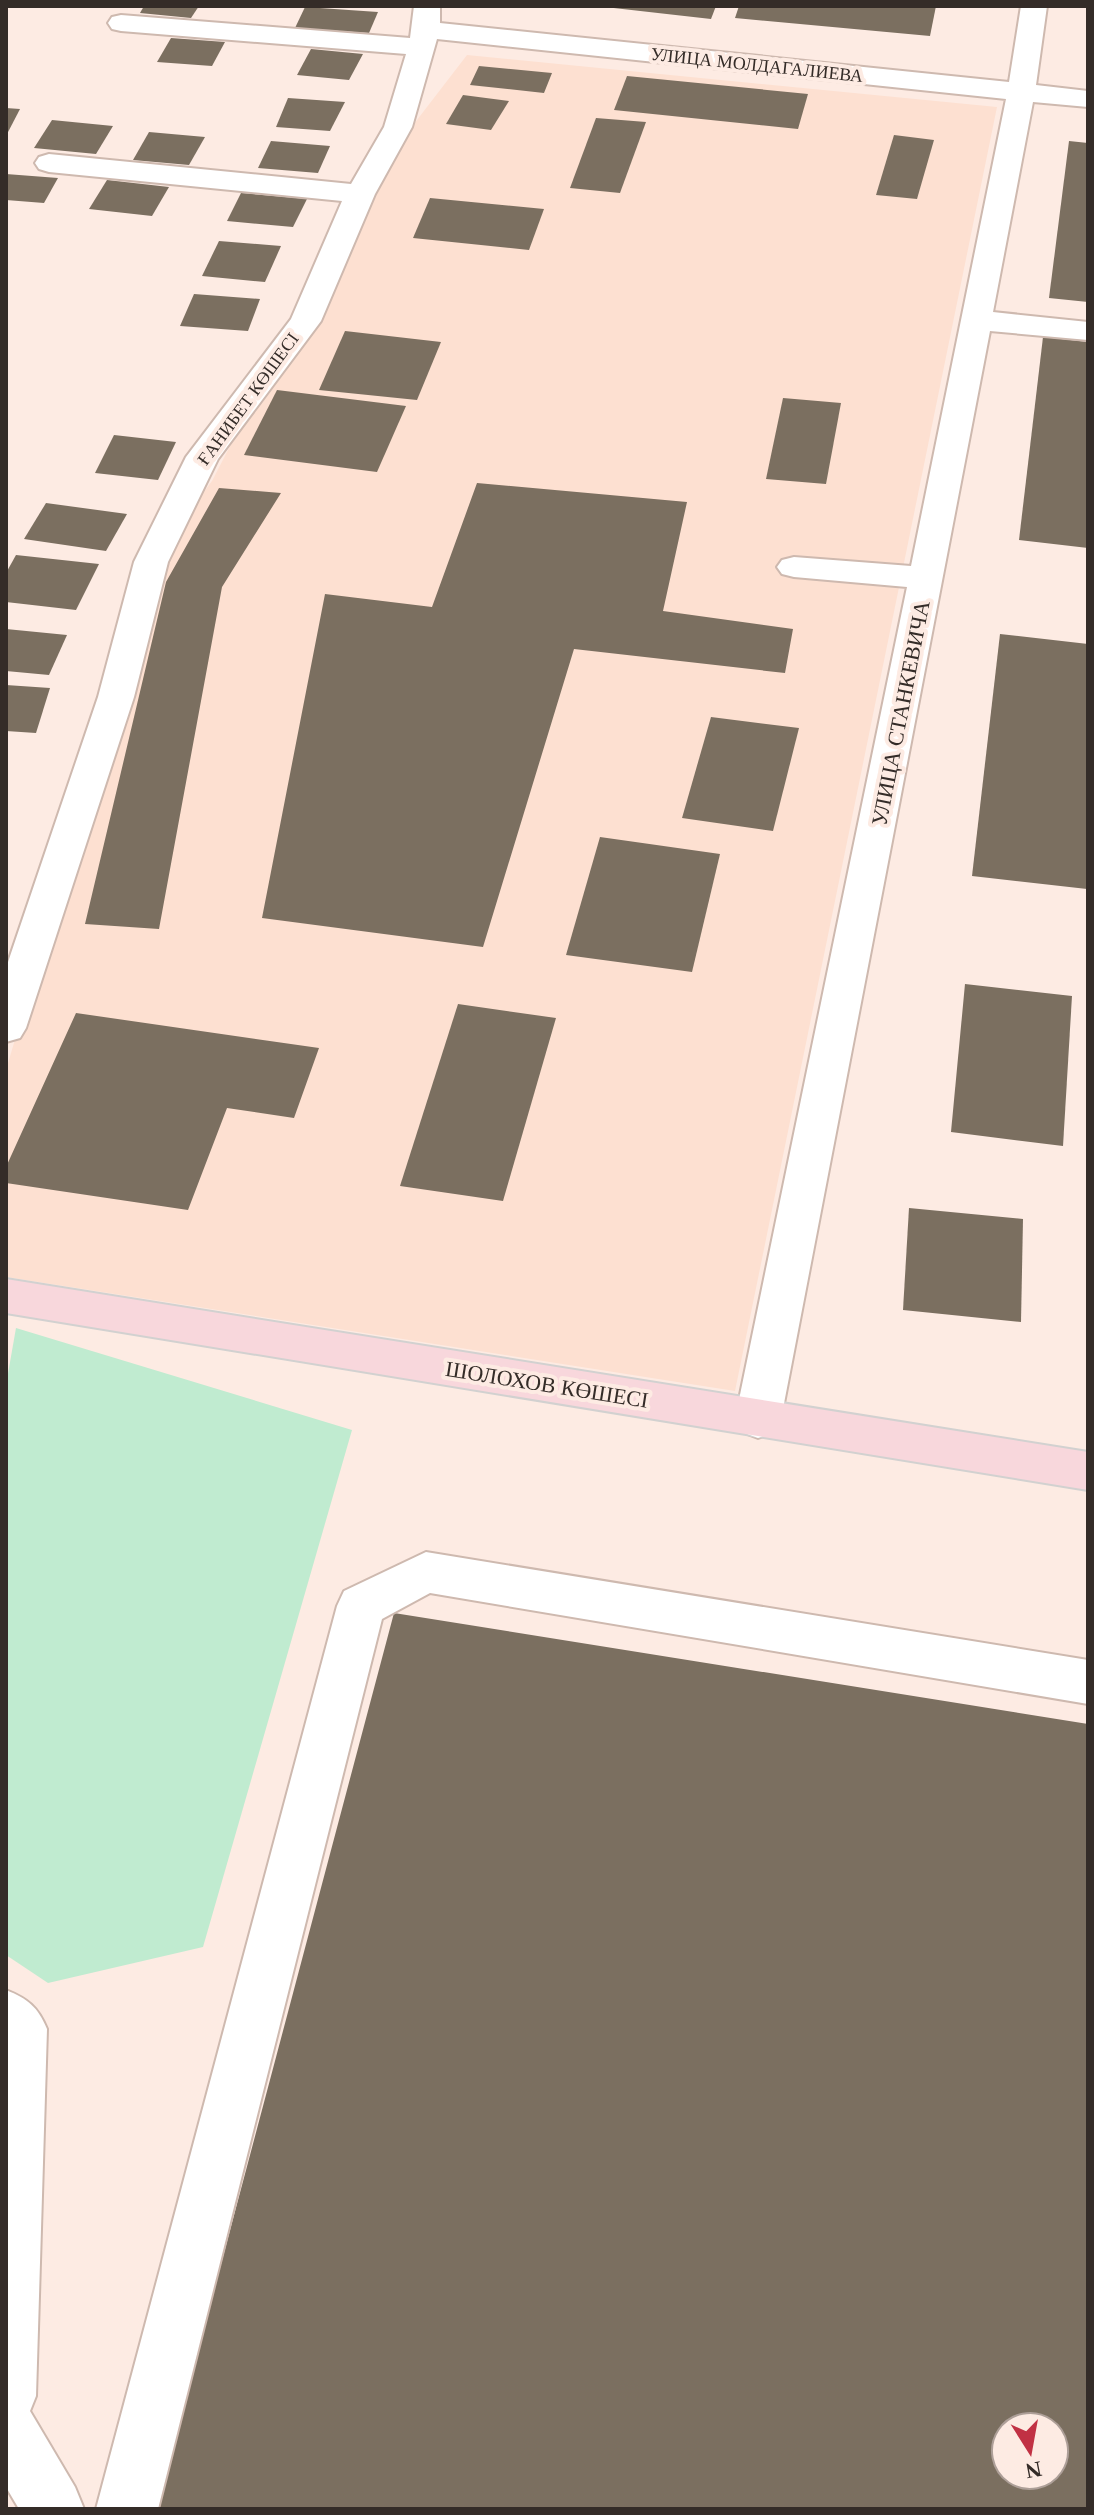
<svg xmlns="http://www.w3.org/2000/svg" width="1094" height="2515" font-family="Georgia,serif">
  <rect width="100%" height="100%" fill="#fdebe3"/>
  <!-- built -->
  <polygon fill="#fde0d1" points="467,55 997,107 735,1391 6,1277 6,1070 116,697 151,562 212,481 360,194"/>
  <!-- green -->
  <polygon fill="#c0ebd0" points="16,1328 352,1430 203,1947 48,1983 6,1955 6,1385"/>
  <!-- building -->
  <g fill="#7b6f60" fill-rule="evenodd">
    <polygon points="144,6 199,6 191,18 140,13"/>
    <polygon points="596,6 716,6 711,19"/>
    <polygon points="739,6 936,6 930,36 735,18"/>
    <polygon points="305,7 378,12 369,33 295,28"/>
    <polygon points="171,38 225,42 212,66 157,62"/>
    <polygon points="311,49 363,54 349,80 297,75"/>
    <polygon points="479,66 552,73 544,93 470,85"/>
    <polygon points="627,76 808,94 798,129 614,110"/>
    <polygon points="463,95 509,101 491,130 446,124"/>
    <polygon points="288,98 345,102 330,131 276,127"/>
    <polygon points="6,108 20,109 6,136"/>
    <polygon points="596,118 646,122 620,193 570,188"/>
    <polygon points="52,120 113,126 96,154 34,148"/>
    <polygon points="149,132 205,137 189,165 133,160"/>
    <polygon points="894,135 934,140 917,199 876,195"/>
    <polygon points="271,141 330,146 318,173 258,168"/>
    <polygon points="1069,141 1088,143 1088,302 1049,298"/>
    <polygon points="6,174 58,178 44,203 6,200"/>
    <polygon points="107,180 169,187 152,216 89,209"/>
    <polygon points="241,193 307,199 293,227 227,221"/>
    <polygon points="430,198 544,209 529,250 413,238"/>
    <polygon points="219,241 281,246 265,282 202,276"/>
    <polygon points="194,294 260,299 248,331 180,326"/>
    <polygon points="345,331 441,342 417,400 319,390"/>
    <polygon points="1043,337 1088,342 1088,548 1019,540"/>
    <polygon points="277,390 406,406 377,472 244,455"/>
    <polygon points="783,398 841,403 826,484 766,479"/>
    <polygon points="114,435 176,442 158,480 95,473"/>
    <polygon points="477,483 687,502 663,611 793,629 785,673 574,649 483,947 262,918 325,594 432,607"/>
    <polygon points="219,488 281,493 222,587 159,929 85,924 166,582"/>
    <polygon points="46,503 127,514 106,551 24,539"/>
    <polygon points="16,555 99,564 76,610 6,602 6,573"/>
    <polygon points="6,629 67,635 49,675 6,671"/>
    <polygon points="1000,634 1088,644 1087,889 972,876"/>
    <polygon points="6,685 50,688 36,733 6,731"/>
    <polygon points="711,717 799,728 773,831 682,818"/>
    <polygon points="600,837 720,854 692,972 566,955"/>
    <polygon points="965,984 1072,996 1063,1146 951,1132"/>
    <polygon points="458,1004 556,1018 503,1201 400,1186"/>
    <polygon points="76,1013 319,1048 294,1118 227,1108 188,1210 6,1183 6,1167"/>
    <polygon points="909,1208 1023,1219 1021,1322 903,1310"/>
    <path d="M394,1613l694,111v785h-932zM1006,2427h48v48h-48z"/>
  </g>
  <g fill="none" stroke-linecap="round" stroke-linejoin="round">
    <defs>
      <g id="minor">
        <polygon points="414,6 440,6 440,23 1009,82 1021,6 1047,6 1036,85 1088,91 1088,107 1033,102 993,312 1088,322 1088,340 990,331 781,1419 774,1432 758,1438 742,1432 735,1419 907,587 794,577 782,574 777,567 782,560 794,557 911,566 1006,99 437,39 412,127 375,194 321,321 218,459 168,562 134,697 26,1028 20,1038 6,1042 6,968 98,697 134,562 186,457 291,319 342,201 49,172 39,169 35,163 39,157 49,154 351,184 384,127 406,54 121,31 112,29 108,23 112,17 121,15 410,38"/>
        <polygon points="426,1552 1088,1660 1088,1704 430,1593 382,1619 158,2509 96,2509 337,1606 344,1591"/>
        <path d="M6,1990c22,9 32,17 41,39l-11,367 -6,15 45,76 9,22h-65l-13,-22z"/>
      </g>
      <polygon id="major" points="6,1279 1088,1452 1088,1490 6,1313"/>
    </defs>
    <!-- minor casing -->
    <use href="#minor" stroke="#ceb9af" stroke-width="4"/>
    <!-- major casing -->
    <use href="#major" stroke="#d2d1d0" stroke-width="4"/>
    <!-- minor -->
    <use href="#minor" fill="#fff" fill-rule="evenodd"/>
    <!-- major -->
    <use href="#major" fill="#f8d7dc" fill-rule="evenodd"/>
  </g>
  <g text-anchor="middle" stroke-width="8" stroke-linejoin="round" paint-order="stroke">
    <!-- far-street labels -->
    <g font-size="18" fill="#342c28" stroke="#fdebe3">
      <text transform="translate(757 65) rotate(6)" y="6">УЛИЦА МОЛДАГАЛИЕВА</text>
      <text transform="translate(248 399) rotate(-54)" y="6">ҒАНИБЕТ КӨШЕСІ</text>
    </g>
    <!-- street labels -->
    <g font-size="22" fill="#342c28" stroke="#fdebe3">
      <text transform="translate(900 713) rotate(-79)" y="8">УЛИЦА СТАНКЕВИЧА</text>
      <text transform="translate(547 1384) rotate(9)" y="8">ШОЛОХОВ КӨШЕСІ</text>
    </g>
  </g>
  <!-- border -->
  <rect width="1094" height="2515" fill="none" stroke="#342c28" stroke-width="16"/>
  <!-- north arrow -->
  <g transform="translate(1030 2451) rotate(169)"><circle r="38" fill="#fdebe3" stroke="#ad9f98" stroke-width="2"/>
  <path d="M0-6L14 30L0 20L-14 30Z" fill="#c13144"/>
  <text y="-12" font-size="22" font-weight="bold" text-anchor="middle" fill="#342c28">N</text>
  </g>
</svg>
